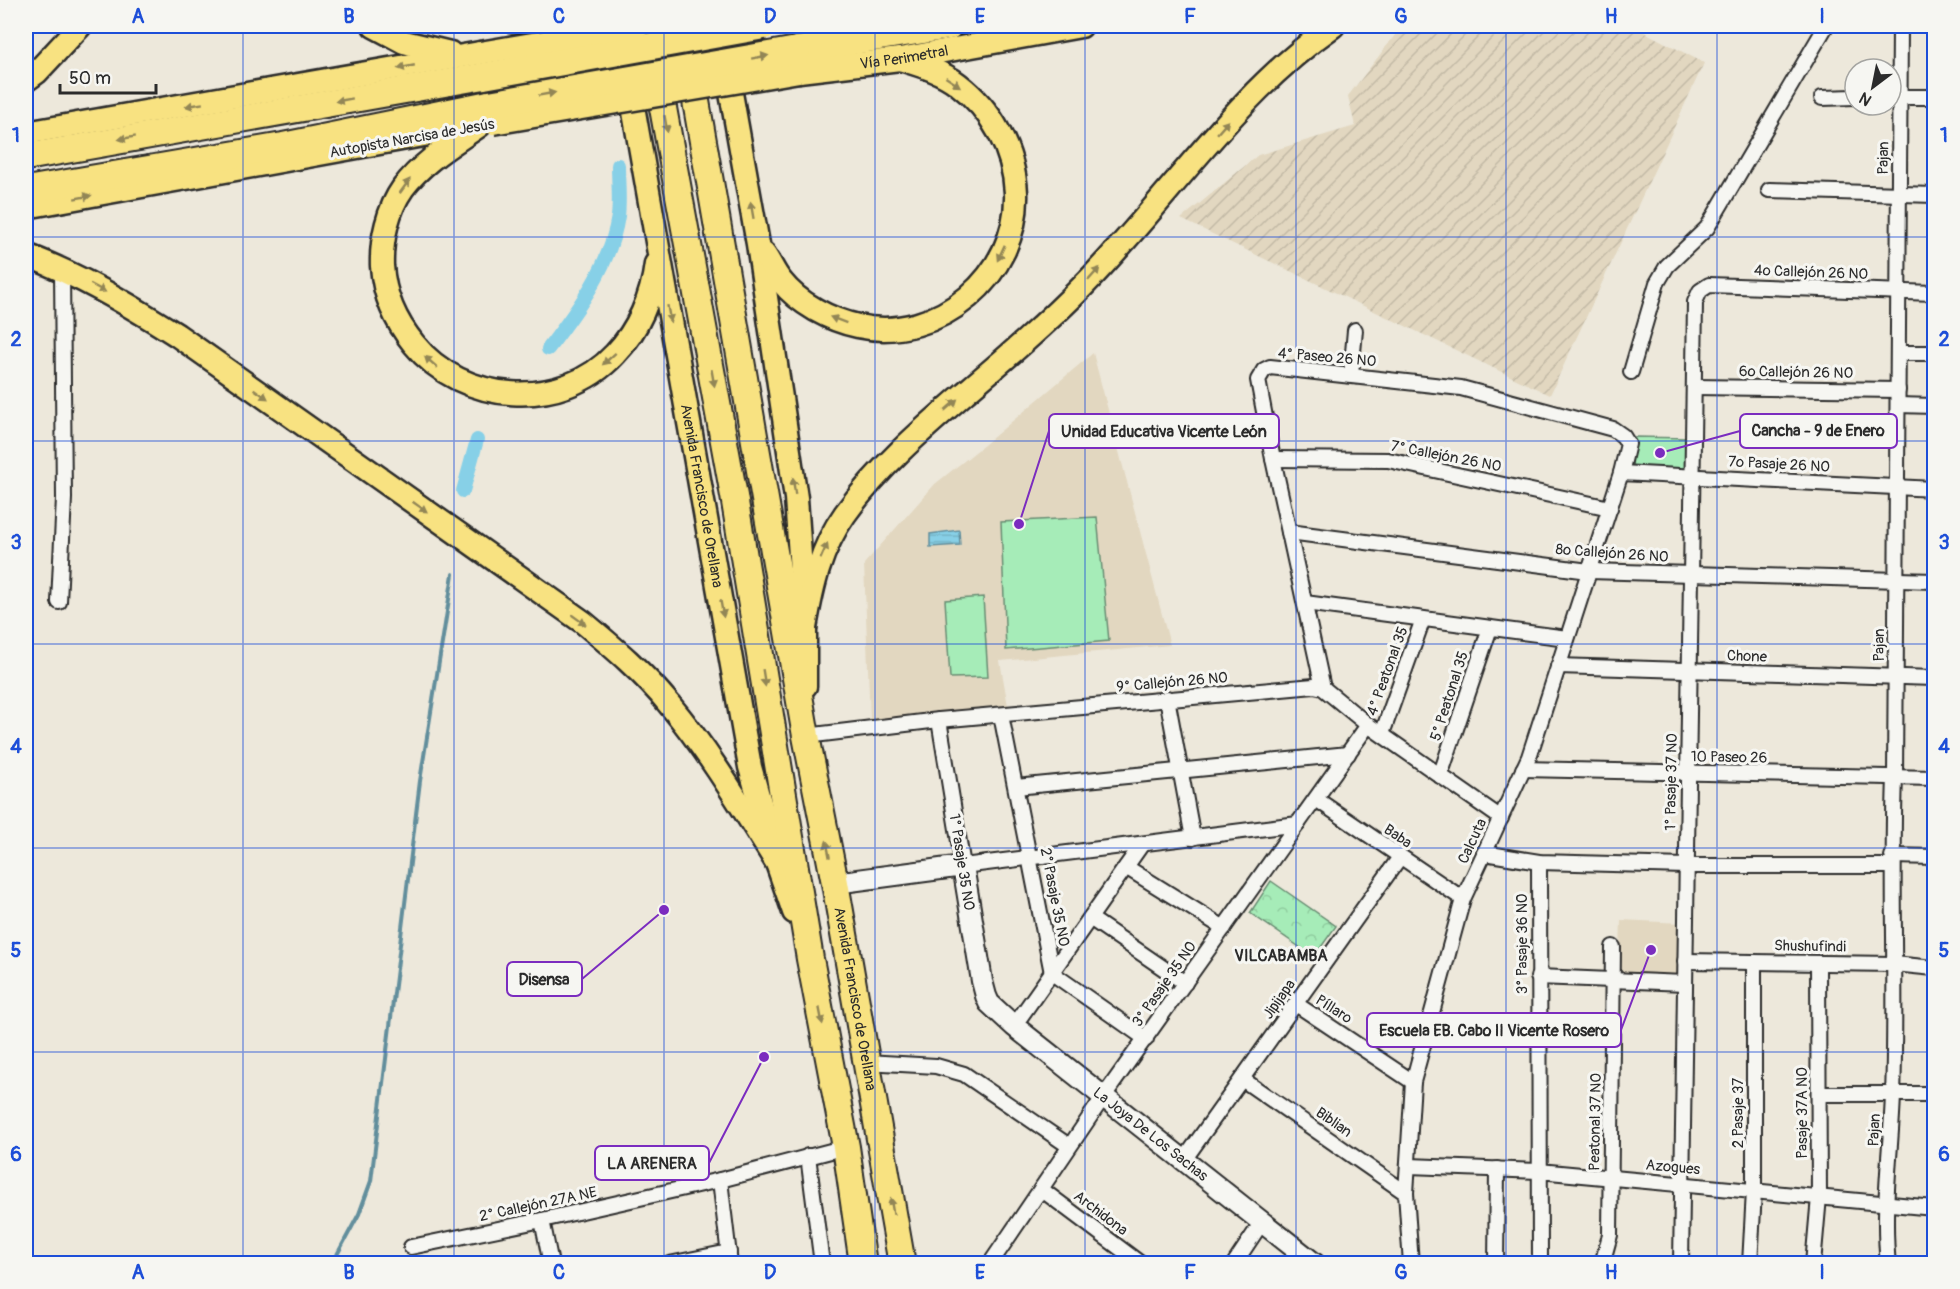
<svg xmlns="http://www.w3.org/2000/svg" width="1960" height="1289" font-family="Pangolin,sans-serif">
  <defs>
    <pattern id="industrial-furrows" width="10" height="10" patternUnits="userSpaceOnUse" patternTransform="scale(1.5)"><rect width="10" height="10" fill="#e2d7c0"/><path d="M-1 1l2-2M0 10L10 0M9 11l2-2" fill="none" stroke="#c2b9a5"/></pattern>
    <pattern id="park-crowns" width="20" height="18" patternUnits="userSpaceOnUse" patternTransform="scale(1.5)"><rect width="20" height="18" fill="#a6ecb8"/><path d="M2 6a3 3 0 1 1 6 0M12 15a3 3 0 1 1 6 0" fill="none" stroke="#8fcb9e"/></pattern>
    <pattern id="water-rules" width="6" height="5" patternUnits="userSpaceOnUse" patternTransform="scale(1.5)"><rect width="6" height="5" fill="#87d0e7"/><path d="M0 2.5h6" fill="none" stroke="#75b3c6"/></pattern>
  </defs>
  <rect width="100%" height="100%" fill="#ede8db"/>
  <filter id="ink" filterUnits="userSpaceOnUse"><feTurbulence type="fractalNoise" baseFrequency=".0167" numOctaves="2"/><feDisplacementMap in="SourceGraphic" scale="12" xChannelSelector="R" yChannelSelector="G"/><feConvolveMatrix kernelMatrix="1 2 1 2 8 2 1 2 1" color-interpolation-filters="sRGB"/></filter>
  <g filter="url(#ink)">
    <!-- built -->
    <g fill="#e2d7c0">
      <polygon points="1093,353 1170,645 1000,661 1008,706 870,720 864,564 935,484 984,445"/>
      <polygon points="1621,920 1682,923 1681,979 1619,978"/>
    </g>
    <!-- industrial -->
    <polygon fill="url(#industrial-furrows)" points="1402,26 1633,26 1704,63 1550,395 1181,219 1258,155 1355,126 1348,96"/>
    <!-- park -->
    <polygon fill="url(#park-crowns)" stroke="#688c72" stroke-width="1.5" points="1271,881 1336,926 1314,957 1250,913"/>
    <!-- garden -->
    <g fill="#a6ecb8" stroke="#688c72" stroke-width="1.5">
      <polygon points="1634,437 1689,438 1687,470 1632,468"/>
      <polygon points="1097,517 1109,641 1006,650 1001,522"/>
      <polygon points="983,597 988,677 950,678 945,600"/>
    </g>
    <!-- water -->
    <polygon fill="url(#water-rules)" stroke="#628e9c" stroke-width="1.5" points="959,530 960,545 930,547 930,534"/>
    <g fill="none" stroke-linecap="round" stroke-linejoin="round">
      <!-- stream -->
      <polyline stroke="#628e9c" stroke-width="4" points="332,1264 359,1214 371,1181 420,781 453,574"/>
      <!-- canal -->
      <g stroke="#87d0e7" stroke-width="14">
        <path d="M548,349c29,-38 63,-84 70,-133 2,-16 0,-34 0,-51"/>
        <polyline points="463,491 477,440"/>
      </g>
      <defs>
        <g id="street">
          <polyline points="1892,97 1934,97"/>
          <polyline points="1822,98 1855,97"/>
          <polyline points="1769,190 1934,195"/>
          <polyline points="1898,353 1934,353"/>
          <polyline points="1631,372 1657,283 1667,266 1707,228 1826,26"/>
          <polyline points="1351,375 1355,330"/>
          <polyline points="1694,387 1898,390"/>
          <polyline points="1898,405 1934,406"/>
          <polyline points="1273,459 1388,460 1610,508"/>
          <polyline points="1621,473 1934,489"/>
          <polyline points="1289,532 1589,571 1934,581"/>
          <polyline points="59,602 64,498 62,270"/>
          <polyline points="1305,603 1567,638"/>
          <polyline points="1558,666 1934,678"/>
          <polyline points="1323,688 1273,459 1258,380 1264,370 1270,367 1461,388 1613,429 1623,436 1628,444 1621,473 1529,757 1463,899 1413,1082 1406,1193 1411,1264"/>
          <polyline points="1167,698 1193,838"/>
          <polyline points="1001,715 1052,973 1146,1039"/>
          <polyline points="939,720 963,866 1298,824"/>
          <polyline points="1382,734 1423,619"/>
          <polyline points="806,736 939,720 1314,686 1323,688 1368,725 1501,818"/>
          <polyline points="1523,769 1934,778"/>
          <polyline points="1440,776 1490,628"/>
          <polyline points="1016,787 1348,754"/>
          <polyline points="1316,799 1463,899"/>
          <polyline points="1484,853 1539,862 1686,866 1892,866"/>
          <polyline points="1892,856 1934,857"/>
          <polyline points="1539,862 1540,1264"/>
          <polyline points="1126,867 1224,928"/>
          <polyline points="1090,918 1185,983"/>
          <polyline points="1685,961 1894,964 1934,968"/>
          <polyline points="1538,977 1685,983"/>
          <polyline points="1296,1004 1413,1082"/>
          <polyline points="1014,1026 1142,844"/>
          <polyline points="866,1062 936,1066 964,1074 1069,1146"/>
          <polyline points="1242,1079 1406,1193"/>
          <polyline points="1819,1094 1934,1094"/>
          <polyline points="808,1156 822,1264"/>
          <polyline points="1184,1160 1400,857"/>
          <polyline points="1409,1166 1539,1171 1934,1208"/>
          <polyline points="720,1180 730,1264"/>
          <polyline points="1041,1189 1141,1264"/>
          <polyline points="542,1220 551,1264"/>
          <polyline points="411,1247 542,1220 720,1180 846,1147"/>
          <polyline points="669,1264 729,1252"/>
          <polyline points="990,1264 1104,1096 1368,725"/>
          <polyline points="1234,1264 1262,1222"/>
          <polyline points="1496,1264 1497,1169"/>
          <polyline points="1602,1264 1610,1235 1613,947"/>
          <polyline points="1681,1264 1695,302 1700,291 1709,285 1934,293"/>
          <polyline points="1750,1264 1754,1191 1754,962"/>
          <polyline points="1813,1264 1819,1197 1818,963"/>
          <path d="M1888,1264c-6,-56 3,-113 5,-169 4,-106 -2,-212 2,-318l5,-751"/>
        </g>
        <g id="secondary">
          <path id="s1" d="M835,883l128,-17 19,115 4,15 3,7 25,23 301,238"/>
        </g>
        <g id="primary">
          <polyline points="374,26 404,42 450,53"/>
          <polyline points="719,26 758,244 796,498 805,628 805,686"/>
          <path id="s2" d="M620,33l130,734 27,96 17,49"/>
          <path id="s3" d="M799,71l101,-12 181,-33"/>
          <polyline points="26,80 37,72 80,26"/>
          <path d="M480,125c-27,19 -57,36 -77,63 -15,21 -22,52 -21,78 2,29 14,56 32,78 48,60 148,68 201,10 23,-24 37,-57 41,-90"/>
          <polyline points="26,133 480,53"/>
          <polyline points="26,207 473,126"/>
          <path d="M764,254c6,8 10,19 17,27 18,23 49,39 77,45 80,18 161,-51 158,-133 -2,-43 -24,-83 -58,-109 -17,-13 -38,-19 -58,-25"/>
          <path d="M26,255c53,20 102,49 151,80l406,287c30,25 61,51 86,82 41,49 74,105 108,159"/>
          <path d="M805,628c7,-41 15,-79 40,-114 34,-47 77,-84 121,-122 40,-34 80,-68 117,-106 85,-86 151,-191 250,-260"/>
        </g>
        <g id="highway">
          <polyline points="648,26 734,496 810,959 846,1147 863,1264"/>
          <path id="s4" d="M683,26l123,710 29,147 67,381"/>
          <polyline points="797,50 949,26"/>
          <polyline points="26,157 484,76"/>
          <polyline points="26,190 283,146 489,104"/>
        </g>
      </defs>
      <!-- street casing -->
      <use href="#street" stroke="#2b2b2b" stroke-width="18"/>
      <!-- secondary casing -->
      <use href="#secondary" stroke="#2b2b2b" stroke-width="24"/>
      <!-- primary casing -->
      <use href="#primary" stroke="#2b2b2b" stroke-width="27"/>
      <!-- highway casing -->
      <use href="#highway" stroke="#2b2b2b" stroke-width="30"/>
      <!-- street -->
      <use href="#street" stroke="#f6f6f2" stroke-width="14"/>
      <!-- secondary -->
      <use href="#secondary" stroke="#f6f6f2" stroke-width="20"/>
      <!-- primary -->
      <use href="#primary" stroke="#f8e281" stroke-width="22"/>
      <!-- highway -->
      <use href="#highway" stroke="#f8e281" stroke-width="26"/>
      <defs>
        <g id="primary-bridge">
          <polyline points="480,53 638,26"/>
          <polyline points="493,123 799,71"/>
        </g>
        <g id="highway-bridge">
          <polyline points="484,76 764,26"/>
          <polyline points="489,104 797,50"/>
        </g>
      </defs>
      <!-- primary-bridge casing -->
      <use href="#primary-bridge" stroke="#2b2b2b" stroke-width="27" stroke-linecap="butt"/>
      <!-- highway-bridge casing -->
      <use href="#highway-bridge" stroke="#2b2b2b" stroke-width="30" stroke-linecap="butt"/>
      <!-- primary-bridge -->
      <use href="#primary-bridge" stroke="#f8e281" stroke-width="22"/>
      <!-- highway-bridge -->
      <use href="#highway-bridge" stroke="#f8e281" stroke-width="26"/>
    </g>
    <!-- one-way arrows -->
    <defs><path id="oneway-solid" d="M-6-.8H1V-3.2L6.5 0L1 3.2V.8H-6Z" transform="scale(1.5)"/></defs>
    <g fill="#928656">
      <use href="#oneway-solid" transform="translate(760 57) rotate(-10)"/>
      <use href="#oneway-solid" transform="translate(406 67) rotate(169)"/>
      <use href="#oneway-solid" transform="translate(953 82) rotate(33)"/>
      <use href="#oneway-solid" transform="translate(547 94) rotate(-10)"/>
      <use href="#oneway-solid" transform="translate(344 100) rotate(170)"/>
      <use href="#oneway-solid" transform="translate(194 105) rotate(170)"/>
      <use href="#oneway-solid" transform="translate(666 124) rotate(80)"/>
      <use href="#oneway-solid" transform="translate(1223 127) rotate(-49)"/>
      <use href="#oneway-solid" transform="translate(127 138) rotate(170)"/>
      <use href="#oneway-solid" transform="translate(405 186) rotate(-54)"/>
      <use href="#oneway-solid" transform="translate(83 197) rotate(-10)"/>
      <use href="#oneway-solid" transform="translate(752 210) rotate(-100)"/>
      <use href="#oneway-solid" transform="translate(1001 253) rotate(115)"/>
      <use href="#oneway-solid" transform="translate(1094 274) rotate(-48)"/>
      <use href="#oneway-solid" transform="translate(98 288) rotate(28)"/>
      <use href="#oneway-solid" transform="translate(669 314) rotate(80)"/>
      <use href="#oneway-solid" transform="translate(838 320) rotate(-159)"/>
      <use href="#oneway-solid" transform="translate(609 359) rotate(138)"/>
      <use href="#oneway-solid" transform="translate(431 362) rotate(-139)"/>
      <use href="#oneway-solid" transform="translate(713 378) rotate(80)"/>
      <use href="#oneway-solid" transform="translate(261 394) rotate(35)"/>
      <use href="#oneway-solid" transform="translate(951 405) rotate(-41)"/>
      <use href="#oneway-solid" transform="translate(794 486) rotate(-98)"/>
      <use href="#oneway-solid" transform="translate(420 507) rotate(35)"/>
      <use href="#oneway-solid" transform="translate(824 551) rotate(-66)"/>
      <use href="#oneway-solid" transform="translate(722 609) rotate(80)"/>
      <use href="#oneway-solid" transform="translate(579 620) rotate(36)"/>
      <use href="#oneway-solid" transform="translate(764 678) rotate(81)"/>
      <use href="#oneway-solid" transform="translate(828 849) rotate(-101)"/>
      <use href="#oneway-solid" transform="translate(821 1016) rotate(79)"/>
      <use href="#oneway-solid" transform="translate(892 1206) rotate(-100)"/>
    </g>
  </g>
  <!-- grid -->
  <path fill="none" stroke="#1d4ed8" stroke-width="1.5" stroke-opacity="0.55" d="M243,26v1238M454,26v1238M664,26v1238M875,26v1238M1085,26v1238M1296,26v1238M1506,26v1238M1717,26v1238M26,237h1908M26,441h1908M26,644h1908M26,848h1908M26,1052h1908"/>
  <g text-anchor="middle" stroke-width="6" stroke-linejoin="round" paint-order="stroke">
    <!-- street labels -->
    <g font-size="15" fill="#2b2b2b" stroke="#f6f6f2">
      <text dy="5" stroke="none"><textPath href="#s3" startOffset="106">Vía Perimetral</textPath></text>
      <text transform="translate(412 138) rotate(-10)" y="5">Autopista Narcisa de Jesús</text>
      <text transform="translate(1883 158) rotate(-89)" y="5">Pajan</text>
      <text transform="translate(1811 272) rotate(2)" y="5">4º Callejón 26 NO</text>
      <text transform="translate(1327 357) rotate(5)" y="5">4° Paseo 26 NO</text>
      <text transform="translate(1796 372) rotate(1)" y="5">6º Callejón 26 NO</text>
      <text transform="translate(1446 456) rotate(11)" y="5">7° Callejón 26 NO</text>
      <text transform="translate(1779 464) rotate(3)" y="5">7º Pasaje 26 NO</text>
      <text dy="5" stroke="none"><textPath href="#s2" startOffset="470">Avenida Francisco de Orellana</textPath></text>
      <text transform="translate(1612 553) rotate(4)" y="5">8º Callejón 26 NO</text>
      <text transform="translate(1879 645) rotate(-90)" y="5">Pajan</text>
      <text transform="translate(1747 656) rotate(2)" y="5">Chone</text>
      <text transform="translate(1387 671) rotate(-70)" y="5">4° Peatonal 35</text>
      <text transform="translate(1172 682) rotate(-5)" y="5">9° Callejón 26 NO</text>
      <text transform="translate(1449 696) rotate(-72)" y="5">5° Peatonal 35</text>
      <text transform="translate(1729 757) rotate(1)" y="5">10 Paseo 26</text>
      <text transform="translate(1671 782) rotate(-89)" y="5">1° Pasaje 37 NO</text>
      <text transform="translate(1398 836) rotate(34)" y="5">Baba</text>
      <text transform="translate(1472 841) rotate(-65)" y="5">Calcuta</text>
      <text transform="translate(962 862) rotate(81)" y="5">1° Pasaje 35 NO</text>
      <text transform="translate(1055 897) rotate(79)" y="5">2° Pasaje 35 NO</text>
      <text transform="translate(1522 944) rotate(-90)" y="5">3° Pasaje 36 NO</text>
      <text transform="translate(1810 946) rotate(1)" y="5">Shushufindi</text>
      <text transform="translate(1164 984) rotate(-55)" y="5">3° Pasaje 35 NO</text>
      <text dy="5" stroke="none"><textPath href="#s4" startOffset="988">Avenida Francisco de Orellana</textPath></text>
      <text transform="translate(1279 999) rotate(-55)" y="5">Jipijapa</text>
      <text transform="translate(1334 1009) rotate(33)" y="5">Píllaro</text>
      <text transform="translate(1738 1113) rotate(-90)" y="5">2 Pasaje 37</text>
      <text transform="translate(1802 1113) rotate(-90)" y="5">Pasaje 37A NO</text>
      <text transform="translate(1334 1122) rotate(35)" y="5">Biblian</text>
      <text transform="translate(1595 1122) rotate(-89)" y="5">Peatonal 37 NO</text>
      <text transform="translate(1874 1130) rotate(-87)" y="5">Pajan</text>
      <text dy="5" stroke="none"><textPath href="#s1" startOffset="477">La Joya De Los Sachas</textPath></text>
      <text transform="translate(1673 1167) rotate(5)" y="5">Azogues</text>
      <text transform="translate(538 1204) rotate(-12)" y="5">2° Callejón 27A NE</text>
      <text transform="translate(1101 1213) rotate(37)" y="5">Archidona</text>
    </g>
    <!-- neighbourhood labels -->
    <g font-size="16" font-weight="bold" fill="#2b2b2b" stroke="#f6f6f2">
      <text x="1281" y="961">VILCABAMBA</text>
    </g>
  </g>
  <!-- callouts -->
  <path fill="none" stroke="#7b2cbf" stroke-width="2" d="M1660 453L1740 431M1019 524L1049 431M664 910L582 979M1651 950L1621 1030M764 1057L709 1163"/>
  <g fill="#7b2cbf" stroke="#f6f6f2" stroke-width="2">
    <circle cx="1660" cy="453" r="6"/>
    <circle cx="1019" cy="524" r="6"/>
    <circle cx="664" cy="910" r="6"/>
    <circle cx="1651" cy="950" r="6"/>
    <circle cx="764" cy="1057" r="6"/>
  </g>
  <g fill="#f6f6f2" stroke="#7b2cbf" stroke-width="2">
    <rect x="1740" y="414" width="157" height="34" rx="6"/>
    <rect x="1049" y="414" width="230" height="34" rx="6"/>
    <rect x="507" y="962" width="75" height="34" rx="6"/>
    <rect x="1367" y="1013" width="254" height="34" rx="6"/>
    <rect x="595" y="1146" width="114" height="34" rx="6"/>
  </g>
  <g font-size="16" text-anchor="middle" font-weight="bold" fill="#2b2b2b">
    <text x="1818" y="436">Cancha - 9 de Enero</text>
    <text x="1164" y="437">Unidad Educativa Vicente León</text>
    <text x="544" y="985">Disensa</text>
    <text x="1494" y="1036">Escuela EB. Cabo II Vicente Rosero</text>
    <text x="652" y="1169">LA ARENERA</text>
  </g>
  <!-- margin -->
  <rect width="1960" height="1289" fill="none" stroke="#f6f6f2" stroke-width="66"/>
  <!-- north arrow -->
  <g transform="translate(1873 87) rotate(212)"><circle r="28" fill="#f6f6f2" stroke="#a5a5a2" stroke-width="1.5"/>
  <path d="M0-4.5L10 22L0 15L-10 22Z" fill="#2b2b2b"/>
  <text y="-9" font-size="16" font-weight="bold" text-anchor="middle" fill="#2b2b2b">N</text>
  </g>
  <!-- scale -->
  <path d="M60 84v9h96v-9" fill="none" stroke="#2b2b2b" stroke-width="3"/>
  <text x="69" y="84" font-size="18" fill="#2b2b2b" stroke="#f6f6f2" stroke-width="4.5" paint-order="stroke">50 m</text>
  <rect x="33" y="33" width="1894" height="1223" fill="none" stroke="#1d4ed8" stroke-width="2"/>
  <g font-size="20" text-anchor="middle" font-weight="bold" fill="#1d4ed8">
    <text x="138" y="23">A</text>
    <text x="349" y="23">B</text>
    <text x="559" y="23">C</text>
    <text x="770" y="23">D</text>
    <text x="980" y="23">E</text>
    <text x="1190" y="23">F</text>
    <text x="1401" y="23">G</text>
    <text x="1611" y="23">H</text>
    <text x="1822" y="23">I</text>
    <text x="16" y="142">1</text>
    <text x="1944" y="142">1</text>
    <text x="16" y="346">2</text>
    <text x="1944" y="346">2</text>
    <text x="16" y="549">3</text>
    <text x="1944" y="549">3</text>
    <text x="16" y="753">4</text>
    <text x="1944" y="753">4</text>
    <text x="16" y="957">5</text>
    <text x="1944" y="957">5</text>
    <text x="16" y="1161">6</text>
    <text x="1944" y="1161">6</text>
    <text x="138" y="1279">A</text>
    <text x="349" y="1279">B</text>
    <text x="559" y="1279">C</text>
    <text x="770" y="1279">D</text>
    <text x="980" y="1279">E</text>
    <text x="1190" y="1279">F</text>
    <text x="1401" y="1279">G</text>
    <text x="1611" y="1279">H</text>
    <text x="1822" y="1279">I</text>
  </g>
</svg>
